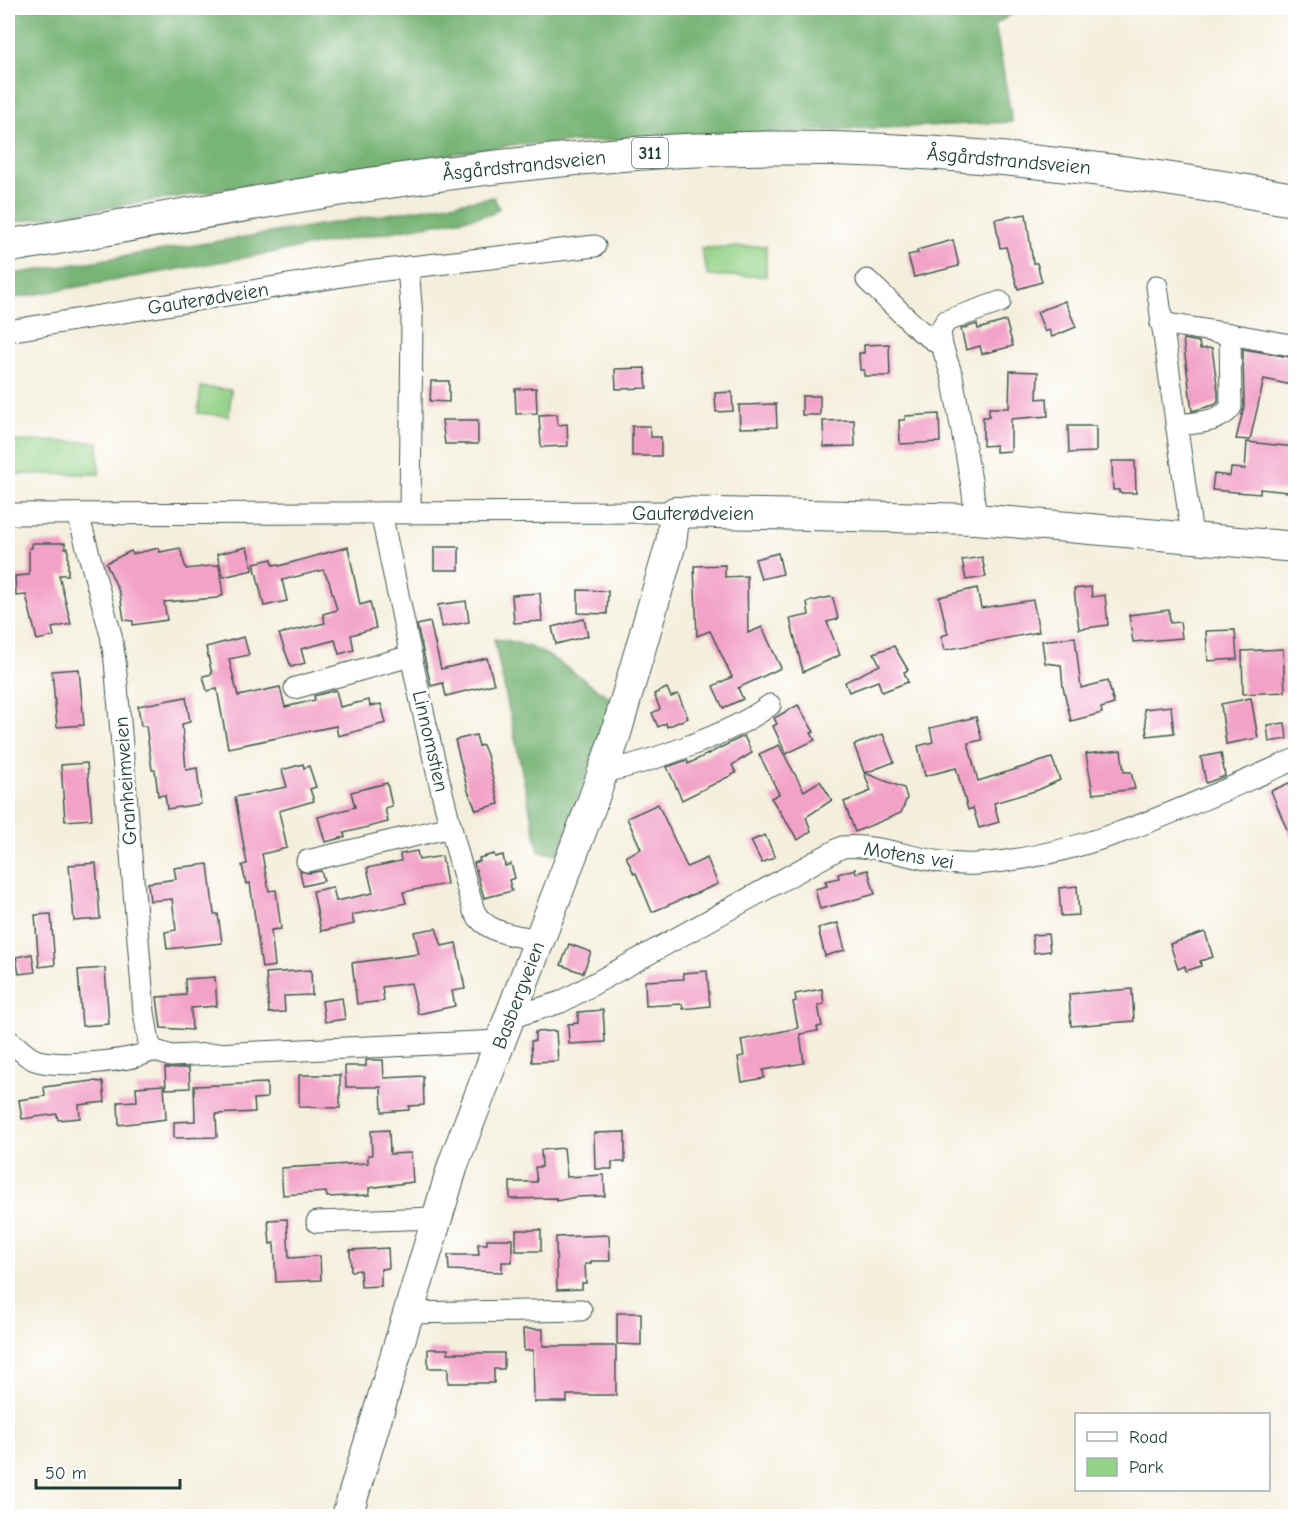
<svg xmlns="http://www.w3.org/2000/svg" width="1303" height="1524" font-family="'Comic Neue',sans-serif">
  <rect width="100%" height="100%" fill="#fff"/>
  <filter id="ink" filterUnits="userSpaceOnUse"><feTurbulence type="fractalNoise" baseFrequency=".0167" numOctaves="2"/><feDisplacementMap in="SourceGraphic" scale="12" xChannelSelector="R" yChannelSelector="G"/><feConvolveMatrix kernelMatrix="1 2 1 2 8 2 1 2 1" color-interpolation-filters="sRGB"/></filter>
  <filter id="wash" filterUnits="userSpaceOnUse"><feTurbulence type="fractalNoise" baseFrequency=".008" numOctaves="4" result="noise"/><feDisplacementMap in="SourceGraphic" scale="24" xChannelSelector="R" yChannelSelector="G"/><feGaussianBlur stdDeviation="1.35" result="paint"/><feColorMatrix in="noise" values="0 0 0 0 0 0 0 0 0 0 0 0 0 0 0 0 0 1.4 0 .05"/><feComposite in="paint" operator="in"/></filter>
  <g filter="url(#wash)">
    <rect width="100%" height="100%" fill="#f4efdd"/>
    <!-- green -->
    <g fill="#94d288" stroke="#5a885e" stroke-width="1.5">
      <polygon points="766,246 766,276 708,276 701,248"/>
      <polygon points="201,387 231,390 229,416 198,413"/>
      <polygon points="8,441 98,442 99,474 8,474"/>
    </g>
    <!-- forest -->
    <g fill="#77b474" stroke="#4b7854" stroke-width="1.5">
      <polygon points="8,8 1023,8 995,24 1012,122 512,145 8,223"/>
      <polygon points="494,197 499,208 492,214 8,299 8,275"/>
      <path d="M494,639c50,3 77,35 118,60l-53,155 -20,-2z"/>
    </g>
    <g id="blocks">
      <!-- building -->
      <g fill="#f2a1c7">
        <polygon points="1026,214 1033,263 1037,263 1042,282 1018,289 1006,247 1000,248 995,219"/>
        <polygon points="953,240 959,266 914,277 908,255 918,253 917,250"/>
        <polygon points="1065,301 1076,327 1052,337 1049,330 1045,332 1037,312"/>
        <polygon points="1006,321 1013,346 982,354 980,346 966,350 961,329 977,324 978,329"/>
        <polygon points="1183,339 1199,342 1200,349 1212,348 1218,392 1218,402 1214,405 1192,411"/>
        <polygon points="889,344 890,376 864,376 864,370 860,370 859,353 864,353 864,345"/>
        <polygon points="1243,349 1296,358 1296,386 1264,379 1250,440 1236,439 1244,407"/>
        <polygon points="645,368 647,388 616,389 615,369"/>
        <polygon points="1010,371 1038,372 1037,399 1047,398 1048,416 1011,419 1011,451 996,452 996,445 983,446 983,417 989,417 989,408 1009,408"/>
        <polygon points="431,381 449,381 449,402 430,401"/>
        <polygon points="536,388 537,413 516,414 515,389"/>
        <polygon points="732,392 733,411 716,412 715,393"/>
        <rect x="802" y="396" width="18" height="19"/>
        <polygon points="776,404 777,427 740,428 739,405"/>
        <polygon points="557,414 558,425 567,424 568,446 541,447 539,415"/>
        <polygon points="939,414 940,442 900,444 899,420 905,420 905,416"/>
        <polygon points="442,420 478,420 478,444 445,444"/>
        <polygon points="854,420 855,446 824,447 823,421"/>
        <polygon points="632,426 650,426 651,437 661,437 661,456 632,456"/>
        <polygon points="1068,426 1096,426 1096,452 1069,453"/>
        <polygon points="1247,442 1296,447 1296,493 1260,489 1260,494 1212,490 1214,474 1230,476 1231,468 1245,469"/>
        <polygon points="1112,461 1135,461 1136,493 1119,493 1119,490 1113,490"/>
        <polygon points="32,543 65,543 65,548 68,548 68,575 59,575 71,624 52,628 54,636 37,640 26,595 16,596 15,576 29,575 29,548 32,548"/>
        <polygon points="247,547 253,570 223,577 217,554"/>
        <polygon points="348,547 360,605 370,602 376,628 351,635 354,650 339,654 335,640 301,649 305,663 291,667 279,634 325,623 323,614 337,610 329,581 323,570 282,580 287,601 264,606 254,563 272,559 273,565 278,564 279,566"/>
        <rect x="434" y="547" width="25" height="23"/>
        <polygon points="159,548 160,552 180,548 186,569 219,565 223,595 218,598 164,602 167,620 133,625 133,621 124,620 120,594 106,563 131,551 133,554"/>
        <polygon points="778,553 783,574 761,579 755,559"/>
        <polygon points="982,557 986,577 966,580 962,560"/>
        <polygon points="725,565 725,577 747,576 748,633 762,627 781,668 738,688 743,699 723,708 713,686 732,677 710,631 697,636 694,566"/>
        <polygon points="1091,587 1092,597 1105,595 1108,625 1079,629 1074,589"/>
        <polygon points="977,588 981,608 1033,600 1039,632 945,650 941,636 948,634 939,597"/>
        <polygon points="578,590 608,591 607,614 578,613"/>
        <polygon points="540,593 542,621 514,623 512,595"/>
        <polygon points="830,597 833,598 838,619 827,622 840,655 803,672 790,619 809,615 807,602"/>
        <polygon points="466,601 469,622 442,627 438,605"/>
        <polygon points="1169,610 1170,623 1180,622 1182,638 1133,642 1129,615"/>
        <polygon points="584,619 588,636 556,644 552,627"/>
        <polygon points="430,622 441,669 487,658 494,684 446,696 443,683 431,686 417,625"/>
        <polygon points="1235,630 1237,659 1208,661 1206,631"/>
        <polygon points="244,637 249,655 229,659 238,696 280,687 285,707 315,700 314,696 336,690 340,707 369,700 370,706 381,704 386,723 338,736 336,726 228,748 217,689 207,691 203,676 212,674 206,647"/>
        <polygon points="1075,637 1081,688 1108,681 1114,704 1101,708 1102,713 1071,721 1063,687 1061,665 1045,663 1042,641"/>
        <polygon points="894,646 908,670 904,672 908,682 882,692 878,681 849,692 845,682 880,665 874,653"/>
        <polygon points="1283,649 1285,692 1243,694 1242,651"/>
        <polygon points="79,669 84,725 57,727 52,671"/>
        <polygon points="667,688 671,697 678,694 688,718 667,727 666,723 658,727 652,713 660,709 654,694"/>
        <polygon points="186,697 190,722 182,724 186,770 197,768 201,804 167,809 165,795 158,796 155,770 152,770 146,726 141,726 138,706"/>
        <polygon points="1251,698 1258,738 1226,744 1221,704"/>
        <polygon points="798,705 814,732 811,733 815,740 786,754 773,726 777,724 774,718"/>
        <polygon points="1171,706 1174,733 1147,736 1144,709"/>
        <polygon points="976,717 982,740 968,743 978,781 1052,758 1060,780 1038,790 994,803 999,822 979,828 973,808 968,810 956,768 925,776 918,746 933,742 930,728"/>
        <polygon points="1285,723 1287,739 1269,742 1267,725"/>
        <polygon points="883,734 894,762 865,773 904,788 907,798 901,813 855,832 844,802 871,791 854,745"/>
        <polygon points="476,735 479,746 483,745 487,755 499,804 476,810 468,791 455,740"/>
        <polygon points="744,736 752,753 732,765 736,773 682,800 667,767 687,760 688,764"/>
        <polygon points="779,745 804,791 820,781 832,800 806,817 811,831 798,840 771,798 779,794 759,754"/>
        <polygon points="1121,750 1124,772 1131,772 1135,789 1093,794 1086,754"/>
        <polygon points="1221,753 1225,776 1206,783 1201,757"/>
        <polygon points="87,763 92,819 65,821 61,765"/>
        <polygon points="303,764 304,768 309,766 316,787 310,789 314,801 279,811 287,848 262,854 269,891 276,890 281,929 271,930 275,966 262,968 250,883 246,884 242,865 247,864 235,797 287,787 282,770"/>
        <polygon points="1296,780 1296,849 1295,849 1271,791"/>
        <polygon points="387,783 392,806 385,808 388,822 344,833 345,837 325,842 318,817 355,807 351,792"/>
        <polygon points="658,804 687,867 707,858 718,884 652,912 636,873 634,874 626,856 641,849 627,818"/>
        <polygon points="765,835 775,857 762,863 751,841"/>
        <polygon points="417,851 419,860 442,856 447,884 403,892 406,903 352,915 354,924 321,931 313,891 333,887 336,901 373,893 367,868 401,861 400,854"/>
        <polygon points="494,854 495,857 503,855 505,866 511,864 515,878 509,880 512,891 484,898 474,863 480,861 479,858"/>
        <polygon points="96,863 100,919 74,921 69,865"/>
        <polygon points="208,864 214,914 218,914 222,943 167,949 165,932 176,930 172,899 150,901 148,883 176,879 174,868"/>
        <polygon points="855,869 856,873 868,870 875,894 820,909 815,889 827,886 825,881 839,878 838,874"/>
        <polygon points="300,871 309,873 321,871 324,881 303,886"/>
        <polygon points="1077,886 1079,915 1061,916 1059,888"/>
        <polygon points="51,914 55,965 39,967 35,915"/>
        <polygon points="838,923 845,950 825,956 818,928"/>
        <polygon points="436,928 442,946 456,943 465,989 452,991 455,1006 418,1014 411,983 382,987 384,1001 357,1004 352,963 419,954 414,932"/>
        <polygon points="1205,932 1213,957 1200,961 1201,966 1186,971 1185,966 1178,969 1170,944"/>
        <polygon points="1048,934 1050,951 1034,953 1032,935"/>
        <polygon points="569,944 591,952 583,973 561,965"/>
        <polygon points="32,954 35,972 19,974 16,957"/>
        <polygon points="105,968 109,1024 82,1026 78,970"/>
        <polygon points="311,970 312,995 284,996 285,1012 269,1013 266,973"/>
        <polygon points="707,971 710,1006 683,1009 682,1004 646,1006 645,981 684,979 683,973"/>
        <polygon points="215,977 217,1006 191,1008 192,1030 161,1028 157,997 186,995 185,979"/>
        <polygon points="822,989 824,1004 818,1005 822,1026 817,1027 818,1031 800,1034 804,1063 763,1070 764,1078 742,1082 738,1057 744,1056 741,1040 798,1028 793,1002 796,1001 795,994"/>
        <polygon points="1132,989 1134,1021 1071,1026 1069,994"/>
        <polygon points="342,998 345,1019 325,1022 322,1001"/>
        <polygon points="603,1010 605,1042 569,1044 568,1024 578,1023 578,1012"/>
        <polygon points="556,1031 558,1061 532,1062 531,1041 535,1041 535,1032"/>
        <polygon points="366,1060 383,1060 384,1078 423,1076 424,1105 409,1106 409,1110 382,1112 381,1087 346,1087 345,1066 366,1066"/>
        <polygon points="165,1068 189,1068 190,1088 166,1089"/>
        <polygon points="299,1075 340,1075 340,1108 299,1107"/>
        <polygon points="93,1081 103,1082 105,1102 79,1105 80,1118 58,1120 57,1114 22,1119 19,1100 45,1096 44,1087"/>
        <polygon points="267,1083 267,1098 254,1099 255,1112 216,1114 217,1137 174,1138 174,1122 195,1121 194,1086"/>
        <polygon points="164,1085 166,1119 119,1125 118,1102 137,1101 136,1087"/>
        <polygon points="389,1130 390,1154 411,1153 413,1182 369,1188 369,1195 327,1197 326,1192 283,1195 281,1168 368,1163 368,1155 372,1155 371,1131"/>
        <polygon points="625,1132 625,1162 612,1162 612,1169 595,1169 594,1133"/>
        <polygon points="564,1148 567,1177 604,1175 605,1196 576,1197 557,1201 556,1198 510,1199 510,1182 537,1182 535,1167 542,1167 541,1150"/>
        <polygon points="287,1219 289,1258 320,1256 321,1280 276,1282 274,1243 270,1244 268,1220"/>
        <rect x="516" y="1230" width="25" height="21"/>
        <polygon points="609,1235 610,1261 591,1261 591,1264 585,1264 586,1283 582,1283 582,1289 557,1290 556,1237"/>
        <polygon points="487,1239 512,1239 512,1262 502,1262 502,1272 449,1270 448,1255 479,1255 478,1244 487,1244"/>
        <polygon points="388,1248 389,1268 381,1269 381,1286 361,1287 360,1270 351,1271 350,1250"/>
        <polygon points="617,1313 641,1313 641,1345 617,1344"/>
        <polygon points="523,1329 543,1329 543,1346 616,1346 616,1395 567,1395 567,1402 534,1402 533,1350 524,1351"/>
        <polygon points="428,1349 448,1349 448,1353 504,1353 504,1369 494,1369 494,1383 448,1383 448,1368 428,1368"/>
      </g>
    </g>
  </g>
  <g filter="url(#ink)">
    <use href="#blocks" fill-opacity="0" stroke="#3f584d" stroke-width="1.5"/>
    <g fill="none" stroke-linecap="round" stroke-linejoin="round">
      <defs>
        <g id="street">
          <polyline points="408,267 412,317 410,513"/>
          <polyline points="867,280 919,330 942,346 952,376 972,486 976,519"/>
          <polyline points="1157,286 1192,536"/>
          <path d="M1161,323l69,11 1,73c-10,16 -38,16 -55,18"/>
          <polyline points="8,331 367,272 595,246"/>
          <polyline points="1230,334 1296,346"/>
          <polyline points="942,346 940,331 946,321 1000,302"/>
          <path d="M381,513c28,133 54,267 93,398 12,23 41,24 64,29"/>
          <polyline points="8,514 675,512"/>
          <polyline points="78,514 111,635 115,661 144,1012 149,1043 153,1050"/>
          <polyline points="295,688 411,656"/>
          <path d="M603,772c45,-9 131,-39 167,-67"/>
          <polyline points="307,861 451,827"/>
          <path d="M510,1013l9,2 42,-13 281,-155c43,-4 87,20 135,17 113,-8 216,-61 319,-105"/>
          <path d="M8,1040c10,6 18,18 30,21 24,6 94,1 115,-11l18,6 329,-15"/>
          <polyline points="317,1222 435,1218"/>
          <polyline points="408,1313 581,1310"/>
        </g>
        <polyline id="secondary" points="347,1516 454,1162 592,803 614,740 671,543 675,512 976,519 1296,547"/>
        <path id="primary" d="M8,246c220,-38 441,-82 665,-95 209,-12 417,12 623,49"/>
      </defs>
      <!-- street casing -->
      <use href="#street" stroke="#3f584d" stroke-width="23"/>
      <!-- secondary casing -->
      <use href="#secondary" stroke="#3f584d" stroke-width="32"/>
      <!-- primary casing -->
      <use href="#primary" stroke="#3f584d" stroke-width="35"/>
      <!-- street -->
      <use href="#street" stroke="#fff" stroke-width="21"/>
      <!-- secondary -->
      <use href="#secondary" stroke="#fff" stroke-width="30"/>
      <!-- primary -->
      <use href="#primary" stroke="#fff" stroke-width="33"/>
    </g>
  </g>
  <g text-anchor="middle" stroke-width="6" stroke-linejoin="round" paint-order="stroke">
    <!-- shield labels -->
    <rect fill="#fff" stroke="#627771" stroke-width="1.5" x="632" y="138" width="36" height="30" rx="4.5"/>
    <g font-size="18" font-weight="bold" fill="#1f3d34">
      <text x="650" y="159">311</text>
    </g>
    <!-- street labels -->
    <g font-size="20" fill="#1f3d34" stroke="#fff">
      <text transform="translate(1009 160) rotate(5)" y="7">Åsgårdstrandsveien</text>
      <text transform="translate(524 165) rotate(-6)" y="7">Åsgårdstrandsveien</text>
      <text transform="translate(208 298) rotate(-9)" y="7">Gauterødveien</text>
      <text x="693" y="520">Gauterødveien</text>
      <text transform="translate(431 741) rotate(77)" y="7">Linnomstien</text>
      <text transform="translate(125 781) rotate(-94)" y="7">Granheimveien</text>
      <text transform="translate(909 855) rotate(9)" y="7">Motens vei</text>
      <text transform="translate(518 995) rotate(-69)" y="7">Basbergveien</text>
    </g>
  </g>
  <!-- margin -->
  <rect width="1303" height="1524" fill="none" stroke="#fff" stroke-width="30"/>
  <!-- legend -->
  <rect x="1075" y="1413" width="195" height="78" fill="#ffffff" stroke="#a5b1ae" stroke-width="1.5"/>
  <rect x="1087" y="1432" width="30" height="9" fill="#ffffff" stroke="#a5b1ae" stroke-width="1.5"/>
  <text x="1129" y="1443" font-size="18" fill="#1f3d34">Road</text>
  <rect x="1087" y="1458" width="30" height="18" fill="#94d288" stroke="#a5b1ae" stroke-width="1.5"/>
  <text x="1129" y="1473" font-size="18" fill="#1f3d34">Park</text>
  <!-- scale -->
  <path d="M36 1479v9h144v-9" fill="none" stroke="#1f3d34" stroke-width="3"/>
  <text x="45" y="1479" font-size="18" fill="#1f3d34" stroke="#ffffff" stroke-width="4.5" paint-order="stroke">50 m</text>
</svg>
